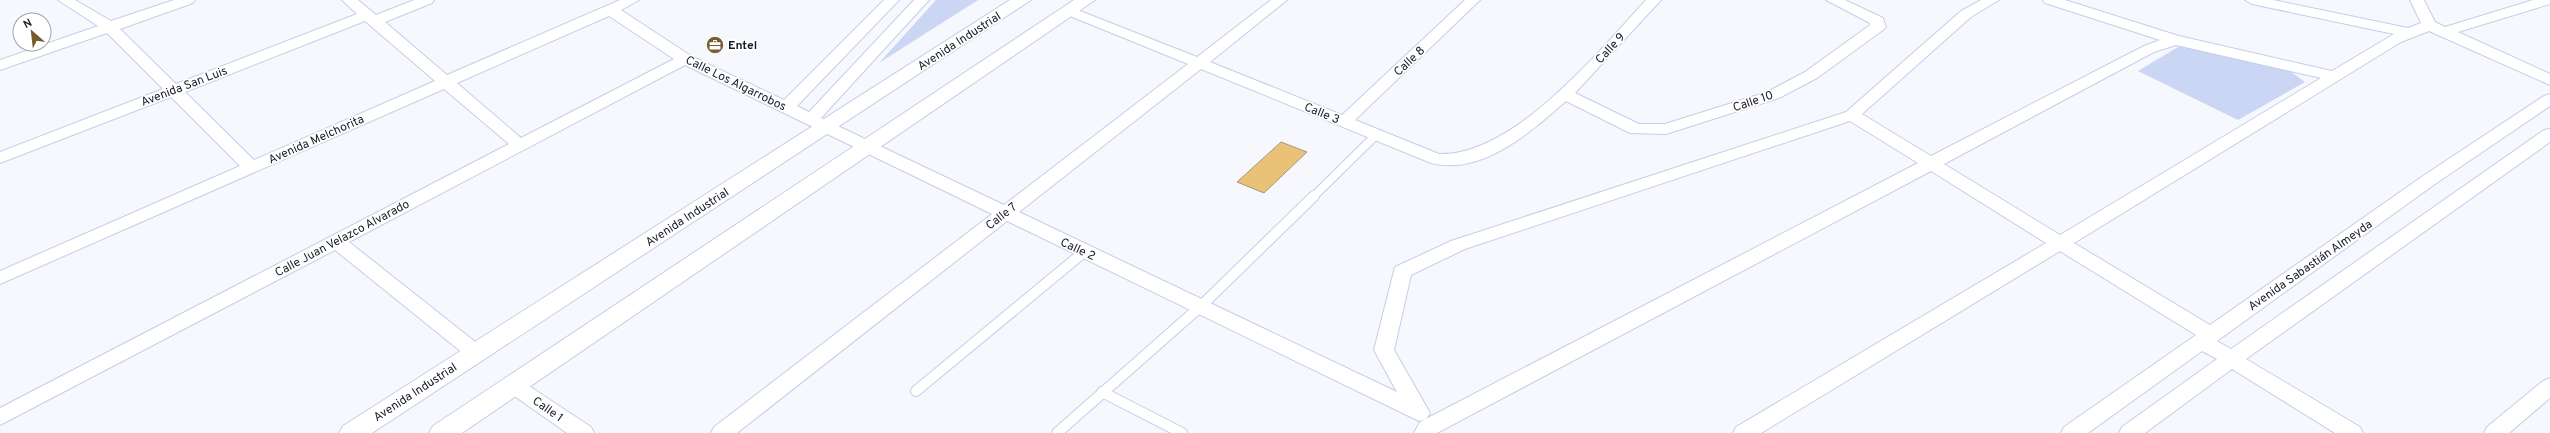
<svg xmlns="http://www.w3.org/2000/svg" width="2550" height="433" font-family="Overpass,sans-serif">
  <rect width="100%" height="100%" fill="#f6f8fe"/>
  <!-- green -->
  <g fill="#cbd6f5">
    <polygon points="936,0 978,0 879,63"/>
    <polygon points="2183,44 2290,71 2305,82 2238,120 2138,71"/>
  </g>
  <!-- building -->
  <polygon fill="#e9c177" stroke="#a5987f" points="1281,142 1307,152 1264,193 1237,182"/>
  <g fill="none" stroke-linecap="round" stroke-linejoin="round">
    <defs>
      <polyline id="lane-far1" points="1313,197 1376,135"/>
      <g id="lane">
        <polyline points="916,391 1084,252"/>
        <polyline points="1102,392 1182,433"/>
        <polyline points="1057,433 1201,306 1314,196"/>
      </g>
      <g id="street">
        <path d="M58,0h17l36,21 63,-21h21l-2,3 -73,26 56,55 181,-70 -15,-14h16l18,15 38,-15h20l-2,3 -47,19 62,53 173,-75h19l-18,10 70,46 93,44 100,-100h15l-102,106 12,6 105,-112h15l-108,118 183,87 184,-141 -123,-50 -2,-3 7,-4 127,50 74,-57h16l-77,62 132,53 123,-115h15l-125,120 84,34c75,2 160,-103 207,-154h15l-86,93 64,31h26l102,-32 38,-20 65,-47v-2l-44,-23h19l38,18 3,9 -3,3 -66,48 -38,20 -113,36 -36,-1 -64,-32c-35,31 -84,75 -135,62l-230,-94 -182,143 378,180 -23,-42 21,-83 56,-26 395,-129 115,-101 20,-11h18l-28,17 -109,97 69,42 213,-110 16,-6 -115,-37 -2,-3h22l114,36 153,35 62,-37 -142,-30 -7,-4h28l135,28 13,-5 -11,-23h14l11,22 10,5 88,-27h17v4l-92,28 92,42v11l-121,-54 -28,11 -327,201 136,82 213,-149 121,-80 6,-2v12l-115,78 -218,157 14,8 313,-219 6,-1v13l-304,217 114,68 3,6h-28l-103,-64 -87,64h-26l3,-6 95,-68 -15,-8 -114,82h-27l3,-6 132,-92 -136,-84 -299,182h-28l3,-6 310,-184 -115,-72 -494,262h-23l6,-11 498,-259 -68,-42 -385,128 -54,26 -17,75 36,63 -4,6 -7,2 -412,-200 -270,212h-26l3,-6 278,-213 -307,-149 -336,177 134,106 3,5 -3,5 -7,2 -7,-2 -134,-108 -335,175v-17l509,-264 -65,-55 -444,195v-13l240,-105 -69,-69 -171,66v-11l163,-63 -56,-56 -107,37v-10l98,-34zM609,16l65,43 -153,79 -64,-55zM365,21l70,60 -181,79 -69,-68zM2176,45l145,33 -261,157 -116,-71 210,-112z"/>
        <polygon points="513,377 520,380 591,427 594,433 567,433 506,390 503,385 506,380"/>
        <polygon points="2550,378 2550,398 2509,433 2484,433 2487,427 2543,381"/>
      </g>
      <g id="secondary">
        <polygon points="1010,0 1031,0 372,433 339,433 343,426"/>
        <polygon points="1074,0 1095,0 462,433 429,433 433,426"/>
      </g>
    </defs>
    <!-- lane-far1 casing -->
    <use href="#lane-far1" stroke="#c4cee8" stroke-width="10"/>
    <!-- lane casing -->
    <use href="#lane" stroke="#c4cee8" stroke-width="12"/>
    <!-- street casing -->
    <use href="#street" stroke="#c4cee8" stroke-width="2"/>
    <!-- secondary casing -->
    <use href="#secondary" stroke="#c4cee8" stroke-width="2"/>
    <!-- lane-far1 -->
    <use href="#lane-far1" stroke="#fff" stroke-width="8"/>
    <!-- lane -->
    <use href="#lane" stroke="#fff" stroke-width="10"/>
    <!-- street -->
    <use href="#street" fill="#fff" fill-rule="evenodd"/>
    <!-- secondary -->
    <use href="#secondary" fill="#fff" fill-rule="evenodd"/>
  </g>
  <!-- icons -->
  <defs>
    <symbol id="office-disc" viewBox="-11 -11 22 22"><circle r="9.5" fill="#755c2d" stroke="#fff"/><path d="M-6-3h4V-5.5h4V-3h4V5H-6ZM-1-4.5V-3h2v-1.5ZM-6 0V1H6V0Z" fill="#fff"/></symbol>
  </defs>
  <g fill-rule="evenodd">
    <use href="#office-disc" x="705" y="35" width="20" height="20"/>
  </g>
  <g text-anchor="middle" stroke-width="3.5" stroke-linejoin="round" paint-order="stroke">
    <!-- street labels -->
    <g font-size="12" fill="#191c25" stroke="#fff">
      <text transform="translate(959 41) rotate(-33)" y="4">Avenida Industrial</text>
      <text transform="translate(1610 48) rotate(-47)" y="4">Calle 9</text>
      <text transform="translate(1409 61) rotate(-43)" y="4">Calle 8</text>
      <text transform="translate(736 83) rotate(26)" y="4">Calle Los Algarrobos</text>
      <text transform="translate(184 86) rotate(-21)" y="4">Avenida San Luis</text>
      <text transform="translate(1753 101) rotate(-19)" y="4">Calle 10</text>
      <text transform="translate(1322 113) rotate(22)" y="4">Calle 3</text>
      <text transform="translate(316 139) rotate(-24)" y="4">Avenida Melchorita</text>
      <text transform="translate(1001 216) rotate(-38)" y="4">Calle 7</text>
      <text transform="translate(687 217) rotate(-33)" y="4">Avenida Industrial</text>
      <text transform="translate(342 238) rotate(-28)" y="4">Calle Juan Velazco Alvarado</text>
      <text transform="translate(1078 249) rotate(25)" y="4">Calle 2</text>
      <text transform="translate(2310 265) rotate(-35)" y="4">Avenida Sabastián Almeyda</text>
      <text transform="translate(415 392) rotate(-33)" y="4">Avenida Industrial</text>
      <text transform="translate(548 409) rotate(35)" y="4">Calle 1</text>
    </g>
    <!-- poi labels -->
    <g font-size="12" font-weight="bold" fill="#191c25" stroke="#fff" text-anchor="start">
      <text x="728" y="49">Entel</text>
    </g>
  </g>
  <!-- north arrow -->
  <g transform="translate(32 32) rotate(332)"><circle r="19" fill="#ffffff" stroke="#a3a4a8"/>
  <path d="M0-3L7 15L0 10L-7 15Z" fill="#755c2d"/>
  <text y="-6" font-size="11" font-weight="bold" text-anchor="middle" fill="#191c25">N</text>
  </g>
</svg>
